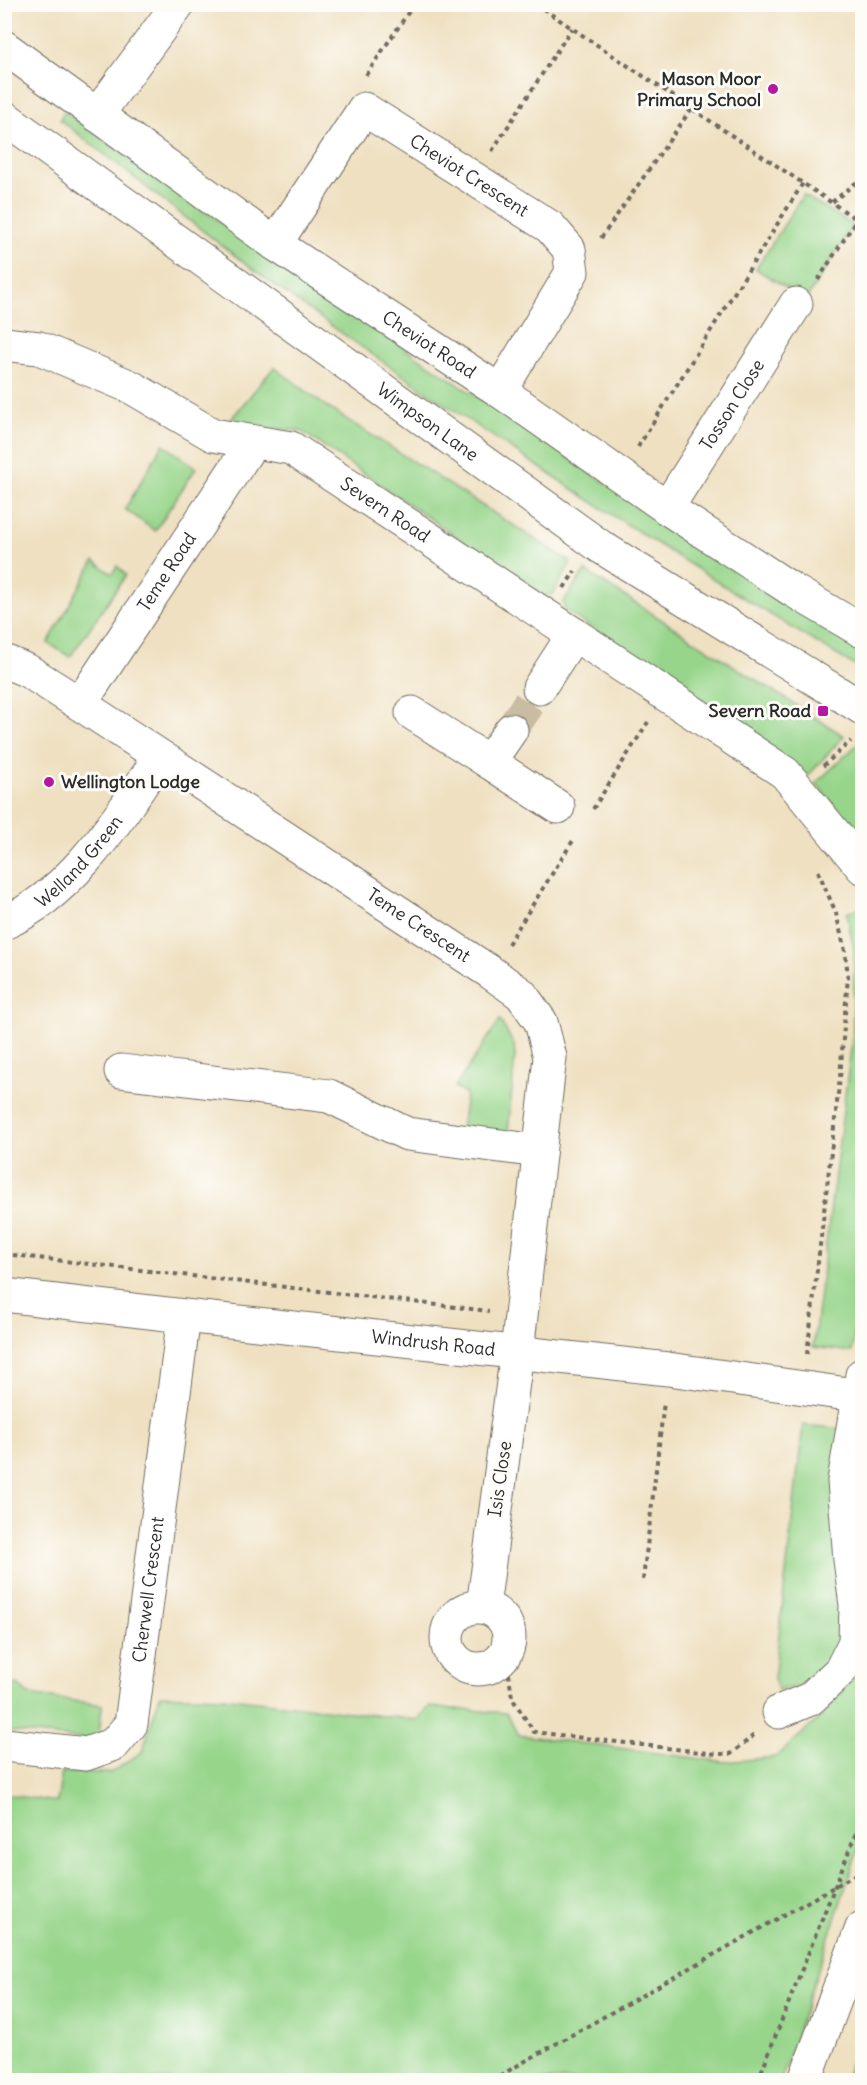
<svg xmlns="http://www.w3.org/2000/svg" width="867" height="2085" font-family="Delius,sans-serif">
  <rect width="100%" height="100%" fill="#fdfcf7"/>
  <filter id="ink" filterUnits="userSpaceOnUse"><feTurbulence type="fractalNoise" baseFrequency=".0167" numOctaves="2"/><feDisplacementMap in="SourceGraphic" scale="12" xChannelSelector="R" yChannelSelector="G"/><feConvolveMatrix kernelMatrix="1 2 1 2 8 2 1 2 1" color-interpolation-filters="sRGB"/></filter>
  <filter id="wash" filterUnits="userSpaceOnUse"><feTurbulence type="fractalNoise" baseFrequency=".008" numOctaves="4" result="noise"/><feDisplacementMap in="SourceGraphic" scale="24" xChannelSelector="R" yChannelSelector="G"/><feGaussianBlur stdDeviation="1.35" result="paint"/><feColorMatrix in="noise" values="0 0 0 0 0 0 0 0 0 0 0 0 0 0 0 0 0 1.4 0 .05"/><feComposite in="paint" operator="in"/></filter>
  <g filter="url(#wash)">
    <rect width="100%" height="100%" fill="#efe0c1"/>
    <!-- green -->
    <g fill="#97d58b" stroke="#61805b" stroke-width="1.5">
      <path d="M64,111l231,164 492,329 75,46v20c-196,-117 -387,-242 -573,-374 -77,-56 -153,-118 -229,-176z"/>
      <polygon points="803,195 853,225 806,300 756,269"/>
      <polygon points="274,367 327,407 571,562 553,594 544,596 301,431 227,424"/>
      <polygon points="163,444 196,468 155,531 125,509"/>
      <polygon points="94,561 112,574 117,566 126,575 70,657 48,643"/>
      <polygon points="585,571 844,736 808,776 565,610 563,602"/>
      <polygon points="859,743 862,745 862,840 816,783"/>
      <polygon points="862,907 862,1277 852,1352 813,1347 853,1033 854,951 847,913"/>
      <polygon points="500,1020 514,1045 515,1056 508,1133 461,1129 466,1095 455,1087"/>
      <polygon points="803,1425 842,1429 847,1608 837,1652 805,1686 778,1690 774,1679"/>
      <polygon points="862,1642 862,1838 781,2080 5,2080 4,1794 57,1802 62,1772 110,1773 142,1752 160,1695 222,1697 417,1720 429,1707 506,1713 519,1735 725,1762 776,1757 823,1715 856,1674"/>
      <polygon points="4,1683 18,1685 29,1695 102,1705 99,1736 93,1740 5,1731"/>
      <polygon points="862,2035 862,2080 844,2080"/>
    </g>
  </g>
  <g filter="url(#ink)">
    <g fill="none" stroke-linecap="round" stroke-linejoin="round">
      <!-- minor-tunnel -->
      <polyline stroke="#c8bca3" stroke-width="33" stroke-dasharray="33 16" stroke-linecap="butt" points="511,730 539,688"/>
      <defs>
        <g id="minor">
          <path id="s1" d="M4,47l271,197 225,147 167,117 127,83 68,40"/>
          <polyline points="97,115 178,4"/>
          <path id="s2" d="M4,117l597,430 261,161"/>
          <path id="s3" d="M275,244l89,-135 186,118 19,22 3,23 -72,119"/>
          <path id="s4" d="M4,344l35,4 92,39 82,48 78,13 494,325 77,94"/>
          <path id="s5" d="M667,508l129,-204"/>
          <path id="s6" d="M4,661l24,10 52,33 410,268 31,22 20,28 9,35 -33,295 -34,255"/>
          <polyline points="539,688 574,634"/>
          <path id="s7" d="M80,704l173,-262"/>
          <polyline points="412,713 489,762 511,730"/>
          <polyline points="489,762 558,807"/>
          <path id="s8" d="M4,923c69,-30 115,-106 156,-166"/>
          <polyline points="121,1071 329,1096 407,1134 539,1151"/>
          <path id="s9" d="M4,1295l180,21 484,53 194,27"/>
          <circle cx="478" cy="1638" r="31"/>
          <polyline points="779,1712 810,1699 841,1670 855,1642 856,1605 850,1560 844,1481 862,1375"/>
          <path id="s10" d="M4,1745l82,9 28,-10 17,-20 53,-408"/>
          <polyline points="805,2080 862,1928"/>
        </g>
      </defs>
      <!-- minor casing -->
      <use href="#minor" stroke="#706a60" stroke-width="35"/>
      <!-- path -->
      <g stroke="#706a60" stroke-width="4" stroke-dasharray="4.5 4.5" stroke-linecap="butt">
        <polyline points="536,4 862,223"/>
        <polyline points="366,75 414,4"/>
        <polyline points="492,151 572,28"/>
        <polyline points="832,202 862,178"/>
        <polyline points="601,238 692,108"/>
        <polyline points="818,280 857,219"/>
        <polyline points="638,447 803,183"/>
        <polyline points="564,588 575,571"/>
        <polyline points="823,766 851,741"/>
        <polyline points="593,809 648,722"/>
        <polyline points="508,944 574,839"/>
        <polyline points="4,1254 489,1311"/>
        <polyline points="807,1354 840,1077 848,976 845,951 836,913 818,871"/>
        <polyline points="643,1580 664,1402"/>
        <polyline points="509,1629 509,1675 512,1698 534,1732 717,1754 731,1754 754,1735"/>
        <polyline points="492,2080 862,1871"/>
        <polyline points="758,2080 862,1818"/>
      </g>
      <!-- minor -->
      <use href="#minor" stroke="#fff" stroke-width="33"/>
    </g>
  </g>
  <!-- markers -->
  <g fill="#b5179e" stroke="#fdfcf7" stroke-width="2">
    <circle cx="773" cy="89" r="6"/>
    <rect x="817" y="705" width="12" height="12" rx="3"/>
    <circle cx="49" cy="782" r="6"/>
  </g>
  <g text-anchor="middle" stroke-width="6" stroke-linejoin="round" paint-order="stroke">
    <!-- poi labels -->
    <g font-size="18" font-weight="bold" fill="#2b2b2b" stroke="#fdfcf7" text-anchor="end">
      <text x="761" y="85">Mason Moor<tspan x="761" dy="21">Primary School</tspan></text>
      <text x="811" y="717">Severn Road</text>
      <text x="61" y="788" text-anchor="start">Wellington Lodge</text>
    </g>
    <!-- street labels -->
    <g font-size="18" fill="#2b2b2b" stroke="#fdfcf7">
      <text dy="6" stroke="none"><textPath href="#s3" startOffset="286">Cheviot Crescent</textPath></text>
      <text dy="6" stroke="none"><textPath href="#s1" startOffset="519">Cheviot Road</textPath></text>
      <text dy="6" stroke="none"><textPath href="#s5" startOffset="122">Tosson Close</textPath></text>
      <text dy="6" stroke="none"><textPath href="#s2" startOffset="522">Wimpson Lane</textPath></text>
      <text dy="6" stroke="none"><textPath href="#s4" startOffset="422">Severn Road</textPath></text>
      <text dy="6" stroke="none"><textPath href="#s7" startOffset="158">Teme Road</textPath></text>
      <text dy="6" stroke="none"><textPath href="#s8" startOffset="98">Welland Green</textPath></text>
      <text dy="6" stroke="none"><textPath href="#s6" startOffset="492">Teme Crescent</textPath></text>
      <text dy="6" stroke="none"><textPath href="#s9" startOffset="432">Windrush Road</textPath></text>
      <text transform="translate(500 1479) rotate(-82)" y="6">Isis Close</text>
      <text dy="6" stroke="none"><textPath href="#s10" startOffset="274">Cherwell Crescent</textPath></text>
    </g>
  </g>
  <!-- margin -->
  <rect width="867" height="2085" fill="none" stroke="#fdfcf7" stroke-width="24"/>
</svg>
